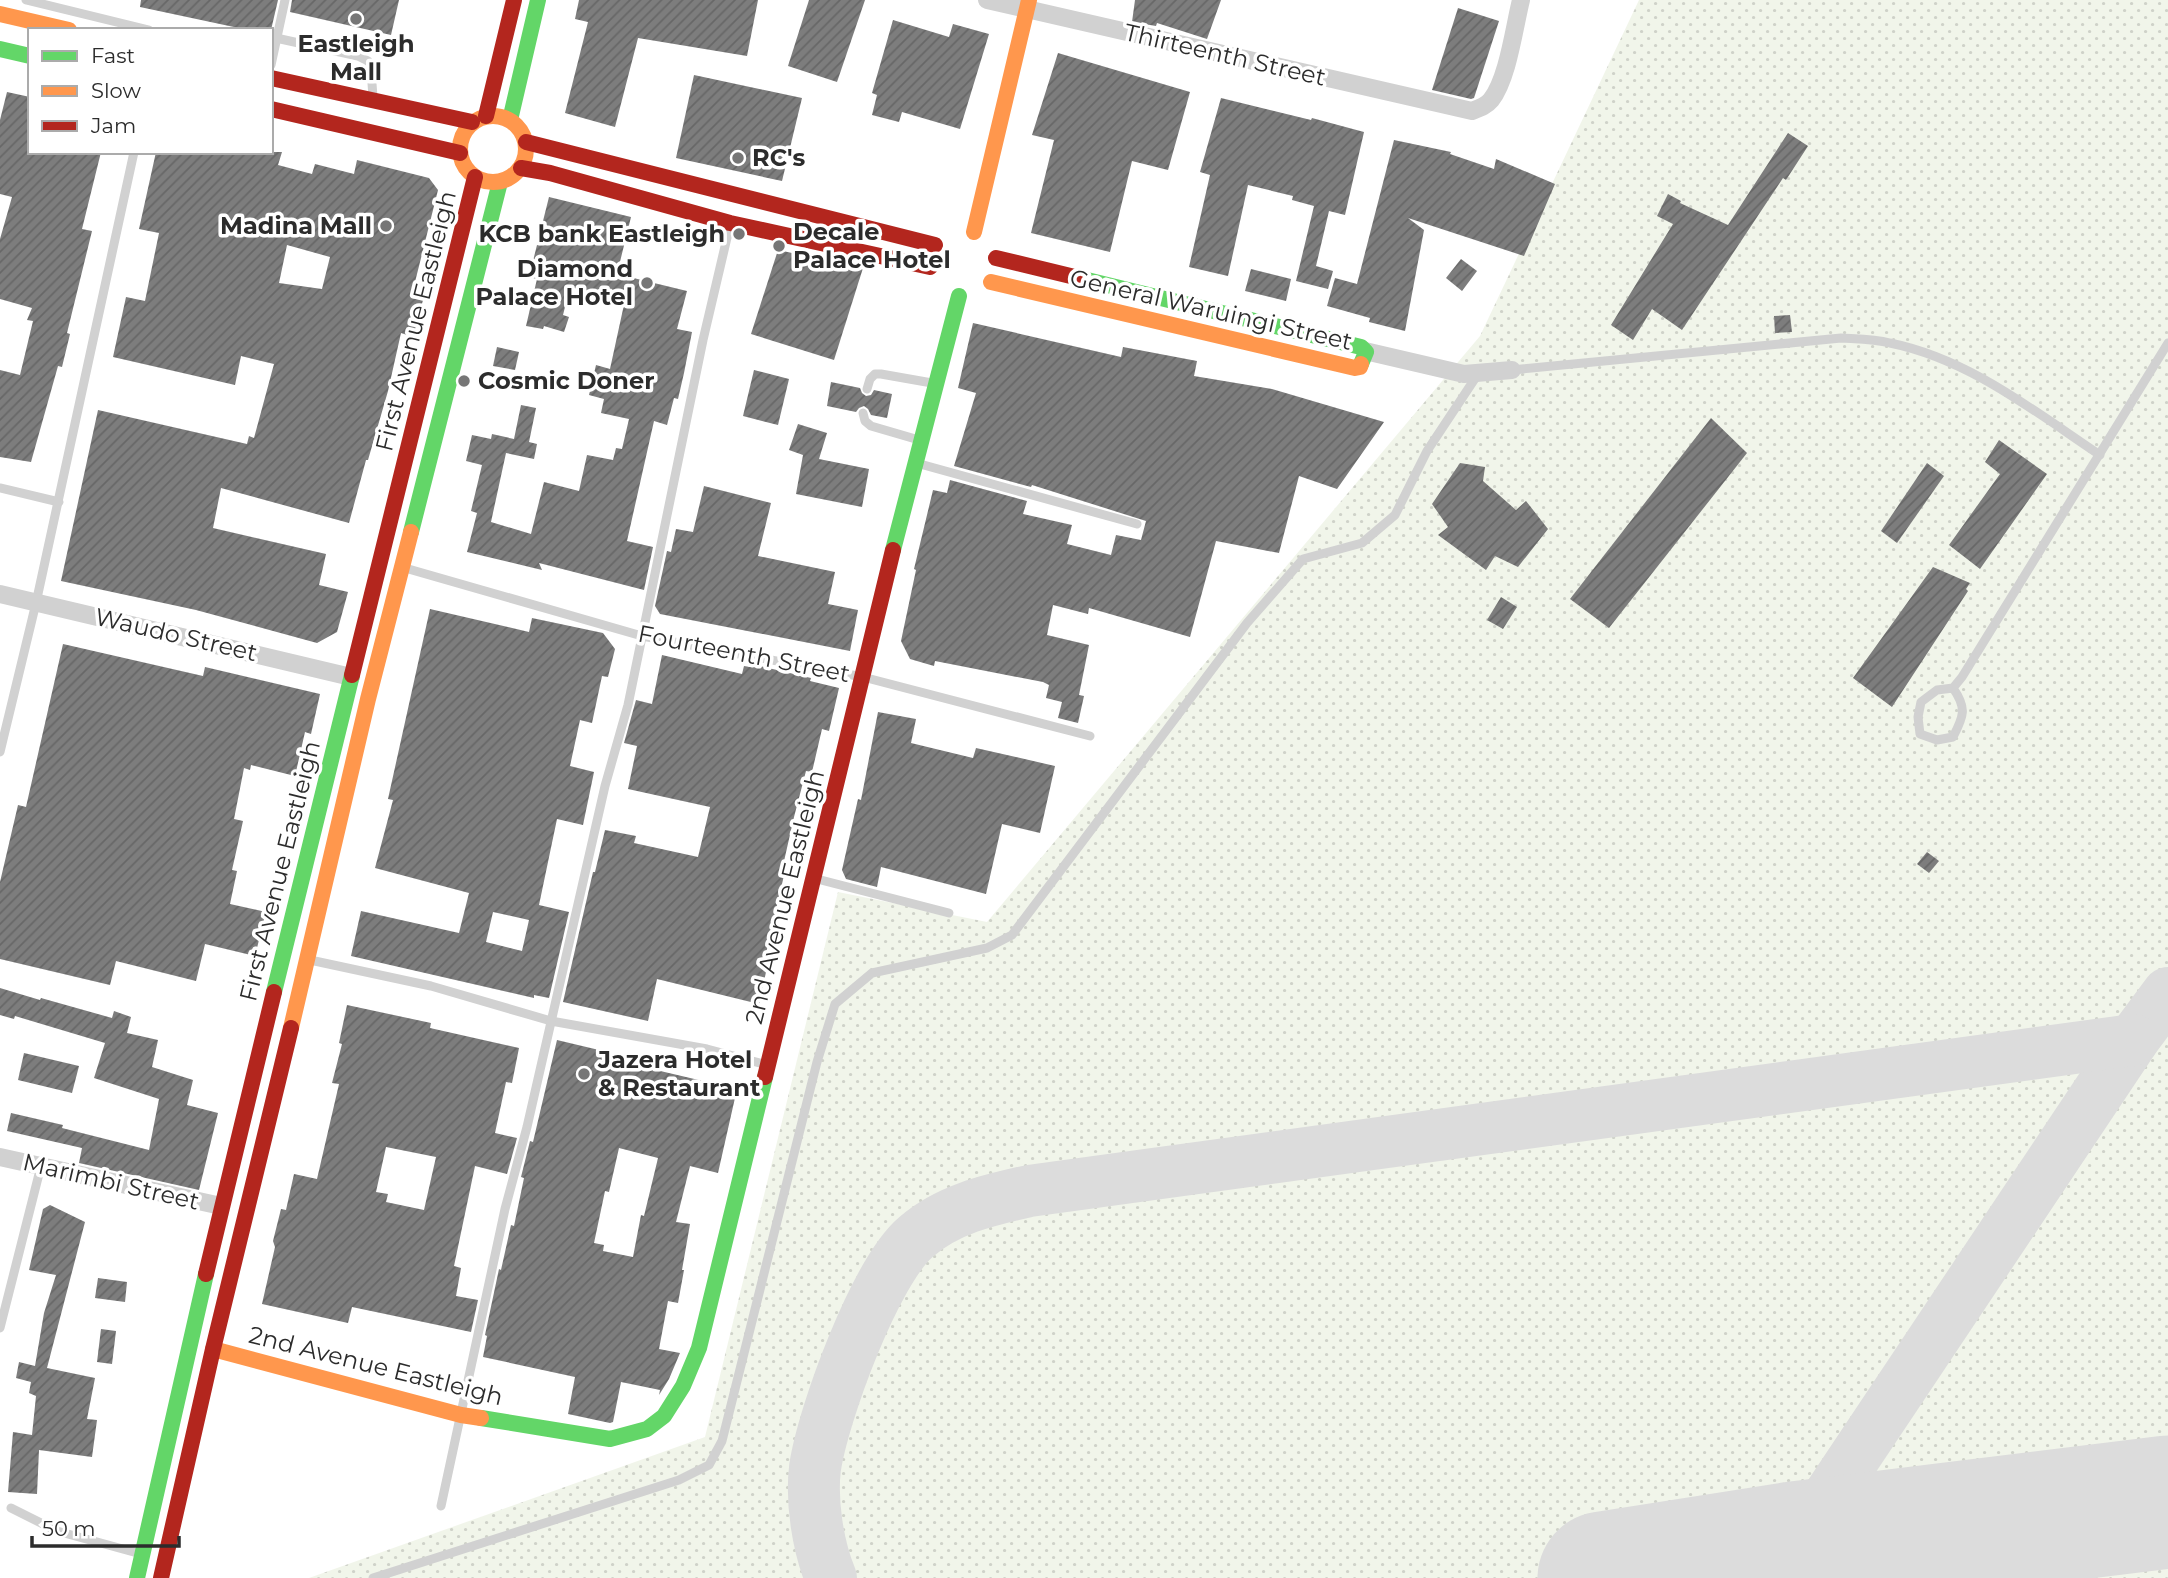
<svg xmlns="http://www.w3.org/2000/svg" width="2168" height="1578" font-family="Montserrat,sans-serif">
  <defs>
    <pattern id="grass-dots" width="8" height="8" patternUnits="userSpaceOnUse" patternTransform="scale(1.75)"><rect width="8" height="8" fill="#f1f5ea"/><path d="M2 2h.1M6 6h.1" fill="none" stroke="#cfd2c9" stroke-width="1.8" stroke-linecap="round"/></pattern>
    <pattern id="building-hatch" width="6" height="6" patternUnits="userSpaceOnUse" patternTransform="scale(1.75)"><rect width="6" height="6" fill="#7d7d7d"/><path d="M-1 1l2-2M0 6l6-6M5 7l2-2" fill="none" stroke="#676767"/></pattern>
  </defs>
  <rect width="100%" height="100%" fill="#fff"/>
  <!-- grass -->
  <polygon fill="url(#grass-dots)" points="1639,0 2168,0 2168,1578 309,1578 705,1437 838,892 987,922 1480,336"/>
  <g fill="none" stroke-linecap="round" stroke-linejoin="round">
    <!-- taxiway -->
    <g stroke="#dcdcdc" stroke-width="52">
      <polyline points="1794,1548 2133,1040 2168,993"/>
      <path d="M831,1578c-13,-31 -20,-76 -16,-110 8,-54 60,-196 101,-231 32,-28 73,-37 113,-46l1104,-151"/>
    </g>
    <!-- runway -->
    <polyline stroke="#dcdcdc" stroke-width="133" points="1604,1578 1794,1548 2168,1502"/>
  </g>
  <!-- building -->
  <g fill="url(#building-hatch)" fill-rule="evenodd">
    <polygon points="141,0 278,0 271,30 248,30 140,7"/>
    <polygon points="292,0 399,0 391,35 290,12"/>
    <polygon points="579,0 758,0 747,56 638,38 615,127 565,113 588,22 575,19"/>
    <polygon points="809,0 865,0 837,82 788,66"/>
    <polygon points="1135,0 1221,0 1207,39 1157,23 1156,26 1132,22"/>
    <polygon points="1458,8 1499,21 1474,98 1471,99 1432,90"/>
    <polygon points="893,20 949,37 953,24 989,34 960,129 902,112 899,122 872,115 877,95 872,93"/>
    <polygon points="1058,53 1190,92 1168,170 1132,161 1110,252 1031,233 1054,140 1032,135"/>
    <polygon points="694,75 802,98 782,181 676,158"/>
    <polygon points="7,92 30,97 30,152 101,152 82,229 92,231 67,333 70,334 62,367 58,366 31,462 0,457 0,370 20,375 33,321 27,320 32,308 0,299 0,239 12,197 0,194 0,120"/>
    <polygon points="1221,98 1311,120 1312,118 1364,132 1345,215 1329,211 1316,266 1333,271 1328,289 1296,281 1314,206 1292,200 1293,196 1248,185 1228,276 1189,267 1210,175 1200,172"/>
    <polygon points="1788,133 1808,146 1786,180 1783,178 1682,330 1652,309 1633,340 1611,325 1673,224 1657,216 1668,194 1681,201 1680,203 1728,225"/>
    <polygon points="1394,140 1451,152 1450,154 1494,169 1496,159 1555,184 1524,256 1408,218 1424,230 1405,331 1369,322 1370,318 1327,306 1335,278 1357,284"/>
    <path d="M156,152h126l-4,13 34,9 3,-10 39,10 3,-14 72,18 9,12 -27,108 12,2 -10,37 -12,-4 -13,58 -20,69h-2l-17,63 -128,-35 -8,40 113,26 -7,31 29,7 -11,40 -20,11 -121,-33 -135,-29 37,-171 149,34 2,-8 5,2 20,-74 -33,-8 -6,29 -122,-28 13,-60 19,4 14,-68 -20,-4zM287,245l43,12 -8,32 -43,-6z"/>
    <polygon points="549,197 631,217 617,274 687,291 677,329 692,332 684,373 678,399 674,398 667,425 654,421 627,541 653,547 644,590 539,563 542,570 467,552 477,513 471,511 482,465 466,461 472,435 491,439 492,434 514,439 521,405 536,408 529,442 537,444 534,459 506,453 491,522 531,534 544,482 579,491 587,455 613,460 616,448 622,449 629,419 601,413 604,399 589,395 596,365 610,369 625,300 570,287 563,315 569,317 564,332 544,326 543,329 526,326 537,279 529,277"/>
    <polygon points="778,250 863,268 834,360 751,334"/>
    <polygon points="1461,259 1477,271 1462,291 1446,278"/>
    <polygon points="1251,269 1291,279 1286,301 1245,291"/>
    <polygon points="1790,315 1792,332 1775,333 1774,316"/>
    <polygon points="973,323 1121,357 1123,347 1197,361 1194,376 1272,389 1384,422 1337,489 1299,476 1279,553 1216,541 1190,637 1089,608 1088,614 1053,605 1047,635 1089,645 1079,695 1084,696 1078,723 1058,718 1062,702 1046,698 1049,685 1043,682 935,661 934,666 910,659 901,641 916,570 914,569 933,490 947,493 950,480 1027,501 1023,514 1072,525 1067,544 1111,555 1116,535 1141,540 1146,521 1032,485 1031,487 954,466 976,393 958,388"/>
    <polygon points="497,347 519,352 515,370 493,366"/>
    <polygon points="754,370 789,379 778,425 743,416"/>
    <polygon points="831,382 860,388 862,393 866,396 871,395 874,390 892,394 887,418 871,415 868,409 864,406 859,408 856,412 827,406"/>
    <polygon points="1711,418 1747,453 1609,628 1570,599"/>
    <polygon points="798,424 827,433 819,459 869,469 862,507 796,494 803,455 789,450"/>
    <polygon points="1999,440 2047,474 1980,569 1949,545 2000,474 1985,462"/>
    <polygon points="1460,463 1485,467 1483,481 1516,510 1526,501 1548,529 1518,567 1495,556 1486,570 1438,535 1448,527 1432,504"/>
    <polygon points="1927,463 1944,476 1897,543 1881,531"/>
    <polygon points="704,486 771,503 758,556 835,572 828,604 858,610 850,651 660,614 655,606 667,551 671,552 676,529 693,532"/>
    <polygon points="1933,567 1970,583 1966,589 1968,591 1892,707 1853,678"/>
    <polygon points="1501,597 1517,607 1503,629 1487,620"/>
    <path d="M430,609l99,23 3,-14 71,15 12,16 -7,28 -6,-1 -10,47 -12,-3 -10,46 24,6 -11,53 -26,-6 -18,86 30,7 -20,86 -15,-3v3l-183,-42 10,-45 98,22 10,-40 -94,-25 18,-68 -5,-1zM493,912l36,8 -7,31 -36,-9z"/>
    <polygon points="63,644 203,676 205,667 320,694 311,734 305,732 295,776 251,765 250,770 244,768 234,819 243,821 232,870 237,871 230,904 266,912 255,956 205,944 196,981 116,961 110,985 0,959 0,882 18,805 26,807"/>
    <polygon points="662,655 742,674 744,666 750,667 751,664 811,678 810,681 839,688 829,731 822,729 812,772 806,771 794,817 782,870 785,871 764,962 768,963 759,1004 657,979 648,1021 563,1002 593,872 595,872 605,830 636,836 634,843 698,857 710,807 628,789 637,746 624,743 636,700 652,704"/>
    <polygon points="878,712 916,719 911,743 973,758 976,748 1055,766 1040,833 1002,824 986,894 881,867 877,887 846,879 842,870 858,799 861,800"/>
    <polygon points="1927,852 1939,861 1929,873 1917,864"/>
    <polygon points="0,988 40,1000 41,998 112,1018 114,1011 131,1017 127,1033 158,1040 152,1067 193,1080 187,1105 218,1113 199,1190 79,1163 82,1148 7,1131 11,1113 63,1125 62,1128 149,1150 159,1099 94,1078 105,1043 15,1016 14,1019 0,1015"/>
    <path d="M347,1005l84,18 -1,5 89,20 -7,35 -6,-1 -11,51 22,5 -10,36 -32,-8 -21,100 7,2 -5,28 22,4 -7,32 -119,-25 -4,16 -86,-19 13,-57 -2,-6 8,-32 5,1 8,-36 23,5 22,-95 -7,-1 10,-39 -3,-1zM386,1147l50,10 -12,53 -38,-8 2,-8 -12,-2z"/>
    <path d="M557,1040l84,20 -2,6 98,23 -19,84 -28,-7 -14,56 14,2 -8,46h2l-6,33 -10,-2 -9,48 21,4 -11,26 -10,16 1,-5 -39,-8 -8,40 -3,1 -42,-9 7,-37 -92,-20 4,-21 -2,-1 14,-66 2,1 10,-45 3,1 10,-48 -3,-1 9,-36 3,1zM619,1148l39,10 -14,58 -3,-1 -8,42 -30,-6 1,-6 -10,-2 11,-52 4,1z"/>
    <polygon points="24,1053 79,1066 72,1093 18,1080"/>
    <polygon points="50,1205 85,1222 47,1368 95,1378 87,1419 97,1420 92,1457 39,1450 37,1494 8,1492 13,1432 32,1435 36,1396 29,1393 31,1382 16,1378 19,1362 35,1366 44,1313 56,1275 29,1270 43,1209"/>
    <polygon points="98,1278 127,1282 125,1302 95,1298"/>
    <polygon points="101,1329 116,1331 112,1364 97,1362"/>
  </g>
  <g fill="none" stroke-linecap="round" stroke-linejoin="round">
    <!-- lane -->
    <g stroke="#d1d1d1" stroke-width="9">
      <polyline points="26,0 149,30"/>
      <polyline points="276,38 358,56 368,61 371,70 373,97"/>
      <polyline points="271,65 285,0"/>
      <path d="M1512,370l329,-32c16,1 33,1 49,5 79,16 144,68 210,112"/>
      <polyline points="867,389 870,379 875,374 881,374 932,383"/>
      <polyline points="863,413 865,421 871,426 919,440"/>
      <polyline points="920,464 1137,524"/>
      <polyline points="0,488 59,502"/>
      <polyline points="405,568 642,636 863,677 1090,736"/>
      <path d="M1953,688c14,20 11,28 0,49l-16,3 -17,-6 -2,-17 3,-15 16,-12 16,-2 9,-11 206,-334"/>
      <polyline points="0,752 36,603 134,152"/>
      <polyline points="817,879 949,913"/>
      <polyline points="310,960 431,986 551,1021 707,1049 767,1065"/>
      <polyline points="0,1328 41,1166"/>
      <polyline points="441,1506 505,1209 527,1127 605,786 628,705 703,340 730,225"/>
      <polyline points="11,1508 57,1531 141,1554"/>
      <polyline points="373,1578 679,1480 709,1465 722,1441 817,1062 835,1004 872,973 987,948 1012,935 1247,623 1303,559 1362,543 1395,515 1427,451 1478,374"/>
    </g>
    <!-- street -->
    <g stroke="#d1d1d1" stroke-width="18">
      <path d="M987,0l485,111c8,-3 14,-5 19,-11 17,-22 23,-72 30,-100"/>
      <polyline points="1365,351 1464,374 1512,370"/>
      <polyline points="0,594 351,677"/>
      <polyline points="0,1157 221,1206"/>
    </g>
    <!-- fast -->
    <g stroke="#63d668" stroke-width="16">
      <polyline points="0,49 30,56"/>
      <polyline points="510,120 538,0"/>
      <polyline points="1083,279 1361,347 1366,352 1361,364"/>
      <polyline points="411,532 500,182"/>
      <polyline points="893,550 959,296"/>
      <polyline points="274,992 352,675"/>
      <polyline points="481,1418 610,1439 647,1429 664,1416 683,1386 699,1348 765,1077"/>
      <polyline points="137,1578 206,1274"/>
    </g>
    <!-- slow -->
    <g stroke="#ff974d" stroke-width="16">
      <polyline points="0,14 69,30"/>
      <circle cx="493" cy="149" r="33"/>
      <polyline points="974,232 1029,0"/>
      <polyline points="991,282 1355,368 1360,367 1361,364"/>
      <polyline points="291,1028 368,699 411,532"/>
      <polyline points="213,1349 461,1415 481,1418"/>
    </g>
    <!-- jam -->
    <g stroke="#b3261e" stroke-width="16">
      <polyline points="271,78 472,122"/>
      <polyline points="271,109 460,153"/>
      <polyline points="486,116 514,0"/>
      <polyline points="526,142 935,245"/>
      <polyline points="521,168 550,173 730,223 930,267"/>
      <polyline points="996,258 1083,279"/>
      <polyline points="352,675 475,177"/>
      <polyline points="765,1077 893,550"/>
      <polyline points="206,1274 274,992"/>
      <polyline points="161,1578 213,1349 291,1028"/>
    </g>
  </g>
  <!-- markers -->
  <g fill="#767676" stroke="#fff" stroke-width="2.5">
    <circle cx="356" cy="19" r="7"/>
    <circle cx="738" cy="158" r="7"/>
    <circle cx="386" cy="226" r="7"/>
    <circle cx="739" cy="234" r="7"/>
    <circle cx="779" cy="246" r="7"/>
    <circle cx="647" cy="283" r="7"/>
    <circle cx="464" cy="381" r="7"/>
    <circle cx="584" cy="1074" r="7"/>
  </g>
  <g text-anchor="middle" stroke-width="7" stroke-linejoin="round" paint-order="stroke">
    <!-- poi labels -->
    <g font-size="24" font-weight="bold" fill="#2c2c2c" stroke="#fff" text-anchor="start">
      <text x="356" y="52" text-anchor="middle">Eastleigh<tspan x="356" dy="28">Mall</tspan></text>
      <text x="752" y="166">RC's</text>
      <text x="372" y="234" text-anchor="end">Madina Mall</text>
      <text x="793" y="240">Decale<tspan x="793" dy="28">Palace Hotel</tspan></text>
      <text x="725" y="242" text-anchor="end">KCB bank Eastleigh</text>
      <text x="633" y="277" text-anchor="end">Diamond<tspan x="633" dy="28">Palace Hotel</tspan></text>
      <text x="478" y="389">Cosmic Doner</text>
      <text x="598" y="1068">Jazera Hotel<tspan x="598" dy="28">&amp; Restaurant</tspan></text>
    </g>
    <!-- street labels -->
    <g font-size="24" fill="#2c2c2c" stroke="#fff">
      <text transform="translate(1225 55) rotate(13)" y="8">Thirteenth Street</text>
      <text transform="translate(1211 310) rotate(13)" y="8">General Waruingi Street</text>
      <text transform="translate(416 321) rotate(-76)" y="8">First Avenue Eastleigh</text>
      <text transform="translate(176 635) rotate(13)" y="8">Waudo Street</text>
      <text transform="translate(744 654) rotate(11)" y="8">Fourteenth Street</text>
      <text transform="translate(280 871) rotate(-76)" y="8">First Avenue Eastleigh</text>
      <text transform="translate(785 897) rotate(-76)" y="8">2nd Avenue Eastleigh</text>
      <text transform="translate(111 1182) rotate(13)" y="8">Marimbi Street</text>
      <text transform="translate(376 1366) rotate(14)" y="8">2nd Avenue Eastleigh</text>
    </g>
  </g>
  <!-- legend -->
  <rect x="28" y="28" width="245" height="126" fill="#ffffff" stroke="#ababab" stroke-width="2"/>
  <rect x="42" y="51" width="35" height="10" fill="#63d668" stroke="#ababab" stroke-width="2"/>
  <text x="91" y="63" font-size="21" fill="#2c2c2c">Fast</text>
  <rect x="42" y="86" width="35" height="10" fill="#ff974d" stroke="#ababab" stroke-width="2"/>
  <text x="91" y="98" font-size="21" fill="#2c2c2c">Slow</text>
  <rect x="42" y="121" width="35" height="10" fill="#b3261e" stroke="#ababab" stroke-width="2"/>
  <text x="91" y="133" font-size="21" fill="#2c2c2c">Jam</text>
  <!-- scale -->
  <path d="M32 1536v10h147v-10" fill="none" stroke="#2c2c2c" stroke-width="3.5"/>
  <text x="42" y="1536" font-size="21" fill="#2c2c2c" stroke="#ffffff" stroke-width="5" paint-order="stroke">50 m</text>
</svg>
